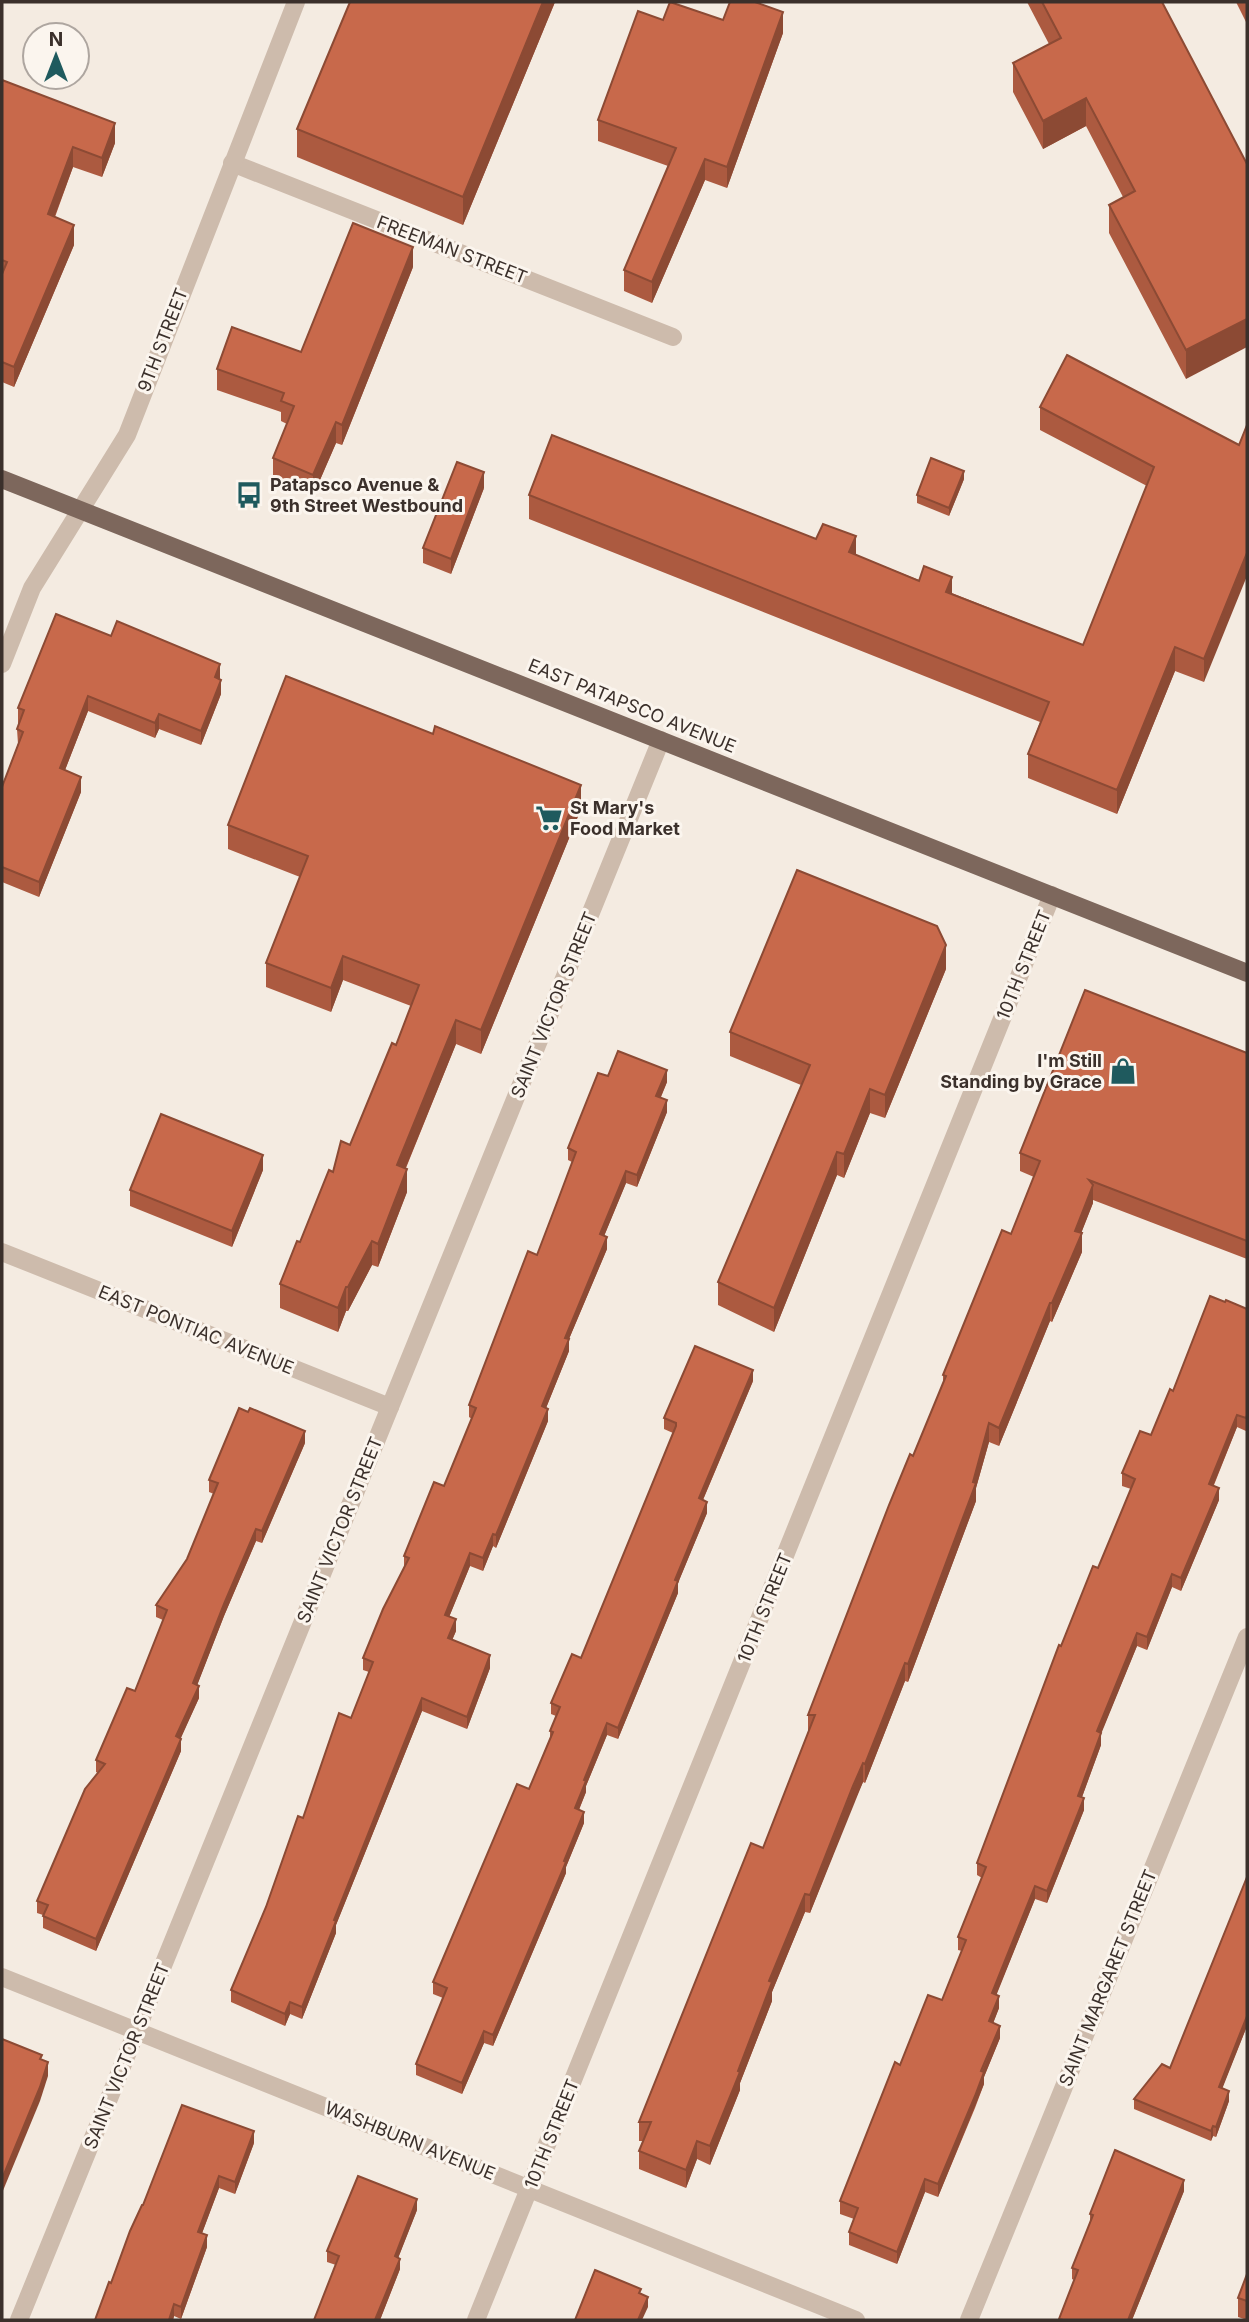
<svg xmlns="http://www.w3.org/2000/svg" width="1249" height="2322" font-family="Inter,sans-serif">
  <rect width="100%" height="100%" fill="#f4ebe1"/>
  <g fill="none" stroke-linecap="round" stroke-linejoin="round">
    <!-- minor -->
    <g stroke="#cdbbac" stroke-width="18">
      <polyline points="232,163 673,337"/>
      <polyline points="2,664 32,588 127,435 296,2"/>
      <polyline points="2,1252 390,1407"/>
      <polyline points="2,1977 856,2320"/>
      <polyline points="19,2320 661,740"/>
      <polyline points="476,2320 1052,895"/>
      <polyline points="969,2320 1247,1637"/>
    </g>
    <!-- major -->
    <polyline stroke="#7d675c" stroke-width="18" points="2,479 1247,973"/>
  </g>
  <!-- wall -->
  <g fill="#ac5a40">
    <polygon points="555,2 463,225 297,157 297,129"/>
    <polygon points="1027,2 1162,2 1247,164 1186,379 1109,233 1109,205 1123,197 1086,126 1043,149 1013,92 1013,63 1049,44"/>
    <polygon points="1236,2 1247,2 1247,24"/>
    <polygon points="663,20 723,20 783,33 727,188 705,180 652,303 624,291 624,270 668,166 598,141 598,120"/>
    <polygon points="2,80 115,143 102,177 73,167 55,217 74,245 14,387 2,382"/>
    <polygon points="413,267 342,445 336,443 313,496 273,479 273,458 287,424 281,421 281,412 217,390 217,369 301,352"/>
    <polygon points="1040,407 1239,445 1204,682 1175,671 1117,814 1028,778 1028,754 1040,722 529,519 529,495 856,555 1083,645 1147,486 1040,430"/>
    <polygon points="964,479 949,516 917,503 917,495"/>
    <polygon points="484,488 451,574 423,563 423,548"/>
    <polygon points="111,636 220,679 221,694 201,745 159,729 155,738 88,711 65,770 81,792 39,897 2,882 2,787 18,744 17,729 19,723 18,723 18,708"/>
    <polygon points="581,809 481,1054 456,1044 406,1168 407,1192 378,1267 372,1265 348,1311 346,1311 338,1332 280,1308 280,1284 333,1172 350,1145 396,1045 411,1006 343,980 331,1012 266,987 266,963 300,877 228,849 228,825"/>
    <polygon points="946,969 885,1118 870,1113 844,1178 837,1175 774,1332 718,1305 718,1282 801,1085 730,1056 730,1032"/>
    <polygon points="1247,1053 1247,1259 1093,1200 1093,1203 1081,1233 1082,1252 1052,1322 1050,1321 999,1446 989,1442 976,1488 976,1501 908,1682 905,1681 865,1783 863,1782 853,1804 810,1913 805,1912 772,1992 772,2001 740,2083 740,2090 710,2165 697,2159 686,2188 639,2169 639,2151 643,2141 639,2141 639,2122 763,1848 808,1733 808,1715 943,1383 943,1375 1011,1234 1034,1177 1020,1171 1020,1153"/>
    <polygon points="608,1076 667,1082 661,1097 667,1112 637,1187 626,1183 604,1236 607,1249 569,1339 569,1351 546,1408 548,1421 496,1548 493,1546 483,1571 470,1566 449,1617 456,1631 452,1640 490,1668 467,1729 422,1711 336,1925 336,1933 302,2019 290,2014 285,2026 231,2002 231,1990 303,1818 351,1718 369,1672 363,1670 363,1658 404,1567 404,1556 444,1486 472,1419 469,1417 469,1405 537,1255 572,1162 568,1160 568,1148"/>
    <polygon points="263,1170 232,1247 130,1206 130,1190"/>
    <polygon points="1225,1302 1247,1309 1246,1431 1237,1427 1214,1485 1219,1500 1181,1591 1172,1587 1147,1650 1137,1646 1101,1733 1101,1745 1082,1797 1084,1810 1047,1903 1035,1899 996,1995 999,2008 993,2023 1000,2038 984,2077 984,2084 975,2108 938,2197 925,2192 897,2264 849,2245 849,2232 854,2219 840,2214 840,2201 900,2065 942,2000 962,1951 958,1950 958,1937 982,1878 977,1875 977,1863 1061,1646 1098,1568 1131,1489 1122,1486 1122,1473 1151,1435 1173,1391"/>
    <polygon points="753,1381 703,1500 707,1513 678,1583 678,1593 618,1739 607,1735 586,1786 586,1792 579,1810 584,1823 566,1867 566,1873 493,2046 484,2043 462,2094 416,2075 416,2064 443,1998 433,1994 433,1982 529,1789 550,1738 550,1731 556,1716 551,1714 551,1703 581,1658 673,1433 664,1429 664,1418"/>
    <polygon points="305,1443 262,1543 256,1541 224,1616 197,1685 199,1698 180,1739 181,1751 96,1951 43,1928 43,1915 37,1913 37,1901 98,1773 96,1772 96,1760 135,1691 163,1620 156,1617 156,1605 187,1559 214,1494 209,1492 209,1480"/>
    <polygon points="1247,2026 1222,2088 1229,2101 1216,2137 1213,2136 1211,2141 1134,2109 1134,2099 1170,2068"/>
    <polygon points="254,2143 235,2194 219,2188 202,2233 207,2247 181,2319 174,2316 173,2320 95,2320 143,2205"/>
    <polygon points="1184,2191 1132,2320 1059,2320 1074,2280 1072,2279 1072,2268 1090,2223 1090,2214"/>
    <polygon points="417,2210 398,2258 400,2269 380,2320 314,2320 336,2265 327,2262 327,2251"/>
    <polygon points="1247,2274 1247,2320 1238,2317 1238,2298"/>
  </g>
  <!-- shaded-wall -->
  <g fill="#8c4a34">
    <polygon points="543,2 555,2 463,225 463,197"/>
    <polygon points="783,12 783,33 727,188 727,167"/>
    <polygon points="1086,98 1086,126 1043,149 1043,121"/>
    <polygon points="115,123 115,143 102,177 102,158"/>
    <polygon points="73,147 73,167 48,234 48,214"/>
    <polygon points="705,159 705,180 652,303 652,282"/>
    <polygon points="74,225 74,245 14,387 14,367"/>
    <polygon points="413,247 413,267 342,445 342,425"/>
    <polygon points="1247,319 1247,347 1186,379 1186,350"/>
    <polygon points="336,422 336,443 313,496 313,475"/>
    <polygon points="964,471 964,479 949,516 949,508"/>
    <polygon points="484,472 484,488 451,574 451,559"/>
    <polygon points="856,536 856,560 849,552"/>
    <polygon points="1247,553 1247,576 1204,682 1204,659"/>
    <polygon points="952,577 952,601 946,592"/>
    <polygon points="1175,647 1175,671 1117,814 1117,790"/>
    <polygon points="220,664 220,679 215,677"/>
    <polygon points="221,680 221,694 201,745 201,731"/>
    <polygon points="88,696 88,711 60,783 60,768"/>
    <polygon points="159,714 159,729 155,738 155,723"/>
    <polygon points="81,777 81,792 39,897 39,882"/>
    <polygon points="581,785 581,809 481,1054 481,1030"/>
    <polygon points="946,945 946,969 885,1118 885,1095"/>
    <polygon points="343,956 343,980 331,1012 331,988"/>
    <polygon points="456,1020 456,1044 397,1189 397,1165"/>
    <polygon points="667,1070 667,1082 656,1108 656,1096"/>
    <polygon points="870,1089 870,1113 844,1178 844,1154"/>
    <polygon points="667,1100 667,1112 637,1187 637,1175"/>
    <polygon points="837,1152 837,1175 774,1332 774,1308"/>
    <polygon points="263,1155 263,1170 232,1247 232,1231"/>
    <polygon points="407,1169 407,1192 378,1267 378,1244"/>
    <polygon points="626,1171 626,1183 600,1246 600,1234"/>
    <polygon points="1093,1185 1093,1203 1075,1249 1075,1231"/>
    <polygon points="1082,1233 1082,1252 1052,1322 1052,1303"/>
    <polygon points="607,1237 607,1249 569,1339 569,1351 542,1418 542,1406 565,1338"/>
    <polygon points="372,1241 372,1265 348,1311 348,1287"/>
    <polygon points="346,1287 346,1311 338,1332 338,1308"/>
    <polygon points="1050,1303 1050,1321 999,1446 999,1428"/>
    <polygon points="753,1370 753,1381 699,1509 699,1498"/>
    <polygon points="548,1409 548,1421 496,1548 496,1535"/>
    <polygon points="1237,1415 1237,1427 1209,1496 1209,1484"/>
    <polygon points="989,1423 989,1442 976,1488 976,1501 908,1682 908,1664 973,1482"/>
    <polygon points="305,1431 305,1443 262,1543 262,1531"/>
    <polygon points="1219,1488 1219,1500 1181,1591 1181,1578"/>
    <polygon points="707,1502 707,1513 678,1583 678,1593 618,1739 618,1728 675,1580"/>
    <polygon points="256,1529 256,1541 224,1616 193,1696 193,1683 224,1604"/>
    <polygon points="493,1534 493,1546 483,1571 483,1558"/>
    <polygon points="470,1553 470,1566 445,1627 445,1615"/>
    <polygon points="1172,1574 1172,1587 1147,1650 1147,1637"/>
    <polygon points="456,1619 456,1631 448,1650 448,1638"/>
    <polygon points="1137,1633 1137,1646 1097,1744 1097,1731"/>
    <polygon points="490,1655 490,1668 467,1729 467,1717"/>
    <polygon points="905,1663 905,1681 865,1783 865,1764"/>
    <polygon points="199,1686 199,1698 176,1749 176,1736"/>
    <polygon points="422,1698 422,1711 336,1925 336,1933 302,2019 302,2007 334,1920"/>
    <polygon points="607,1723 607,1735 586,1786 586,1792 575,1819 575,1808 584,1780"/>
    <polygon points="1101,1733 1101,1745 1078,1808 1078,1796"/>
    <polygon points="181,1739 181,1751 96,1951 96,1939"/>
    <polygon points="863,1763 863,1782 810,1913 810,1895"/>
    <polygon points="1084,1798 1084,1810 1047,1903 1047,1891"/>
    <polygon points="584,1812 584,1823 566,1867 566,1873 493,2046 493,2035"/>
    <polygon points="1035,1886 1035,1899 992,2006 992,1993"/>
    <polygon points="805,1894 805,1912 772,1992 772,2001 740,2083 740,2090 710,2165 710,2146 769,1981"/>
    <polygon points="999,1996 999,2008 989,2034 989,2021"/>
    <polygon points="290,2002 290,2014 285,2026 285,2014"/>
    <polygon points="1247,2016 1247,2026 1219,2097 1219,2087"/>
    <polygon points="1000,2026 1000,2038 984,2077 984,2084 938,2197 938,2184"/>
    <polygon points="484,2031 484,2043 462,2094 462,2083"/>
    <polygon points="48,2062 48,2076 40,2101 2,2193 2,2179"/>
    <polygon points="1229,2091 1229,2101 1216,2137 1216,2127"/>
    <polygon points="1213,2126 1213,2136 1211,2141 1211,2131"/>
    <polygon points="254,2131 254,2143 235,2194 235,2182"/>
    <polygon points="697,2141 697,2159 686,2188 686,2170"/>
    <polygon points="219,2176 219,2188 198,2244 198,2232"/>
    <polygon points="925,2179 925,2192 897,2264 897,2252"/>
    <polygon points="1184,2180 1184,2191 1132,2320 1128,2320"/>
    <polygon points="417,2199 417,2210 395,2266 395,2256"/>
    <polygon points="207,2235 207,2247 181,2319 181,2307"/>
    <polygon points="400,2259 400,2269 380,2320 375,2320"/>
    <polygon points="648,2297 648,2307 642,2320 638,2320"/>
    <polygon points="174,2304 174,2316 173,2320 169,2320"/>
  </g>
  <!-- building -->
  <g fill="#c8694b" stroke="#8c4a34" stroke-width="2">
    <polygon points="350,2 543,2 463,197 297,129"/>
    <polygon points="670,2 723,20 730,2 755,2 783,12 727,167 705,159 652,282 624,270 676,148 598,120 638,11 663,20"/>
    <polygon points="1042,2 1162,2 1247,164 1247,319 1186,350 1109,205 1135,191 1086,98 1043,121 1013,63 1061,38"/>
    <polygon points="2,80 115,123 102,158 73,147 48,214 74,225 14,367 2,362 2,274 7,262 2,260"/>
    <polygon points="353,223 413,247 342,425 336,422 313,475 273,458 294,406 281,401 284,393 217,369 232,327 301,352"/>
    <polygon points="1067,355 1239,445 1247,425 1247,553 1204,659 1175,647 1117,790 1028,754 1049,702 529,495 552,435 816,539 823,524 856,536 849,552 919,581 924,566 952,577 946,592 1083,645 1154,467 1040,407"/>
    <polygon points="931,458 964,471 949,508 917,495"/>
    <polygon points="457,462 484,472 451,559 423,548"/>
    <polygon points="56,614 111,636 117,621 220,664 215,677 221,680 201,731 159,714 155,723 88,696 60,768 81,777 39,882 2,867 2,787 23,732 17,729 24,710 18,708"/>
    <polygon points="286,676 433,734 435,726 581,785 481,1030 456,1020 397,1165 407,1169 378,1244 372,1241 348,1287 346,1287 338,1308 280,1284 297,1241 300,1242 329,1170 333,1172 341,1141 350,1145 392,1043 396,1045 419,985 343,956 331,988 266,963 308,856 228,825"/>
    <polygon points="797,870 937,926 946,945 885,1095 870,1089 844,1154 837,1152 774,1308 718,1282 810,1065 730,1032"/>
    <polygon points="1085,990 1247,1053 1247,1241 1089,1180 1093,1185 1075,1231 1082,1233 1052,1303 1050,1303 999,1428 989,1423 973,1482 976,1483 908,1664 905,1663 865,1764 863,1763 853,1786 810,1895 805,1894 769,1981 772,1982 738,2071 740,2072 710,2146 697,2141 686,2170 639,2151 651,2122 639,2122 751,1843 763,1848 815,1715 808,1715 889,1505 910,1454 913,1456 946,1376 943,1375 1002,1230 1011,1234 1040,1161 1020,1153"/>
    <polygon points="618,1051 667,1070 656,1096 667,1100 637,1175 626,1171 600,1234 607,1237 565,1338 569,1339 542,1406 548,1409 496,1535 493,1534 483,1558 470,1553 445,1615 456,1619 448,1638 490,1655 467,1717 422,1698 334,1920 336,1921 302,2007 290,2002 285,2014 231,1990 266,1907 298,1816 303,1818 339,1713 351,1718 373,1662 363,1658 383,1609 409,1558 404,1556 434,1482 444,1486 476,1408 469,1405 528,1251 537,1255 558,1200 576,1152 568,1148 598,1073 608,1076"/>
    <polygon points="161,1114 263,1155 232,1231 130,1190"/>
    <polygon points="1210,1296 1225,1302 1226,1300 1247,1309 1247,1415 1246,1418 1237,1415 1209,1484 1219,1488 1181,1578 1172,1574 1147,1637 1137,1633 1097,1731 1101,1733 1078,1796 1084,1798 1047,1891 1035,1886 992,1993 999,1996 989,2021 1000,2026 981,2071 984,2072 975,2096 938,2184 925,2179 897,2252 849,2232 858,2208 840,2201 895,2062 900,2065 928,1995 942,2000 966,1940 958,1937 986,1867 977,1863 1059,1645 1061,1646 1093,1566 1098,1568 1135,1479 1122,1473 1140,1431 1151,1435 1170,1389 1173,1391"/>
    <polygon points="695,1346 753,1370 699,1498 707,1502 675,1580 678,1581 652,1645 618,1728 607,1723 584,1780 586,1781 575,1808 584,1812 564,1861 566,1862 493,2035 484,2031 462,2083 416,2064 447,1988 433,1982 517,1784 529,1789 553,1732 550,1731 560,1707 551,1703 572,1654 581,1658 676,1426 676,1423 664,1418"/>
    <polygon points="239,1408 248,1412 250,1408 305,1431 262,1531 256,1529 224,1604 193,1683 199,1686 176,1736 181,1739 96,1939 43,1916 48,1905 37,1901 85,1789 105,1764 96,1760 127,1688 135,1691 167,1610 156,1605 187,1559 218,1483 209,1480"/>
    <polygon points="1247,1877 1247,2016 1219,2087 1229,2091 1216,2127 1213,2126 1211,2131 1134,2099 1162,2064 1170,2068"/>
    <polygon points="2,2039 42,2055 40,2059 48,2062 40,2087 2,2179"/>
    <polygon points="182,2105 254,2131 235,2182 219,2176 198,2232 207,2235 181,2307 174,2304 169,2320 95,2320 109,2282 111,2283 130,2231 142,2205 143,2205"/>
    <polygon points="1115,2150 1184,2180 1128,2320 1063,2320 1059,2319 1078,2270 1072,2268 1093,2215 1090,2214"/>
    <polygon points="358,2176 417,2199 395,2256 400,2259 375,2320 314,2320 339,2256 327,2251"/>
    <polygon points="595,2270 641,2289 639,2293 648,2297 638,2320 575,2320"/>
    <polygon points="1247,2274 1247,2301 1238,2298"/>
  </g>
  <!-- icons -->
  <defs>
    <symbol id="bus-bare" viewBox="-9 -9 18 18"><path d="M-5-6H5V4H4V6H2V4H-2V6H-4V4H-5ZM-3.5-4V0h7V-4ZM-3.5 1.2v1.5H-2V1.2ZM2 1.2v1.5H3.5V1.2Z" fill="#1f5a5e" stroke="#fbf5ee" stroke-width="2.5" paint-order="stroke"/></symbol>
    <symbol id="supermarket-bare" viewBox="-9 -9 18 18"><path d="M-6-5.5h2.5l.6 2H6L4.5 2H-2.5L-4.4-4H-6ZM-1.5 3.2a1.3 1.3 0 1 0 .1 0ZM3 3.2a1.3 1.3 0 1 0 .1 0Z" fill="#1f5a5e" stroke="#fbf5ee" stroke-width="2.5" paint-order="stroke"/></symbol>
    <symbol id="shop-bare" viewBox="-9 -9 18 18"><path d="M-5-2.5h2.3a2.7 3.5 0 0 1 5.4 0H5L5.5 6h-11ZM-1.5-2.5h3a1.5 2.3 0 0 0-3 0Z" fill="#1f5a5e" stroke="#fbf5ee" stroke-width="2.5" paint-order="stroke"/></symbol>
  </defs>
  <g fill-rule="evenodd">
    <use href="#bus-bare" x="230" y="476" width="38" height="38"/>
    <use href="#supermarket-bare" x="530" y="799" width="38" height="38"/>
    <use href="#shop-bare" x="1104" y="1052" width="38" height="38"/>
  </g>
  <g text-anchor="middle" stroke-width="6" stroke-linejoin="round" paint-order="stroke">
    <!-- street labels -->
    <g font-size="18" fill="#3b302b" stroke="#fbf5ee">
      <text transform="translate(452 250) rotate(21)" y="6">FREEMAN STREET</text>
      <text transform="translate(163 340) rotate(-69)" y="6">9TH STREET</text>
      <text transform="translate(632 706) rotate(22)" y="6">EAST PATAPSCO AVENUE</text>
      <text transform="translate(1024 965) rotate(-68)" y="6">10TH STREET</text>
      <text transform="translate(554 1005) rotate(-68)" y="6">SAINT VICTOR STREET</text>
      <text transform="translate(196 1330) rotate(22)" y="6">EAST PONTIAC AVENUE</text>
      <text transform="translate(340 1530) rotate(-68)" y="6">SAINT VICTOR STREET</text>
      <text transform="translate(765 1608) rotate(-68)" y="6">10TH STREET</text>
      <text transform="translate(1108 1978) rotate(-68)" y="6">SAINT MARGARET STREET</text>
      <text transform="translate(127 2056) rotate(-68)" y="6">SAINT VICTOR STREET</text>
      <text transform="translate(552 2134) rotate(-68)" y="6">10TH STREET</text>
      <text transform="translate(410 2141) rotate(22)" y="6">WASHBURN AVENUE</text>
    </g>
    <!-- poi labels -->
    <g font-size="18" font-weight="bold" fill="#3b302b" stroke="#fbf5ee" text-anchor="start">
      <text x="270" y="491">Patapsco Avenue &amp;<tspan x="270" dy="21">9th Street Westbound</tspan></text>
      <text x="570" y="814">St Mary's<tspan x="570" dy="21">Food Market</tspan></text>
      <text x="1102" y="1067" text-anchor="end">I'm Still<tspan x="1102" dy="21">Standing by Grace</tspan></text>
    </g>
  </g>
  <!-- border -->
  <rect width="1249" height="2322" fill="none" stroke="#3b302b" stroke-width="7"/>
  <!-- north arrow -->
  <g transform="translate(56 56)"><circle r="33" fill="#fbf5ee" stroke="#aea6a0" stroke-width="2"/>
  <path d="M0-5L12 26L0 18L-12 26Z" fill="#1f5a5e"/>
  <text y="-10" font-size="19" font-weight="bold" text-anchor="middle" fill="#3b302b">N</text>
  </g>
</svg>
